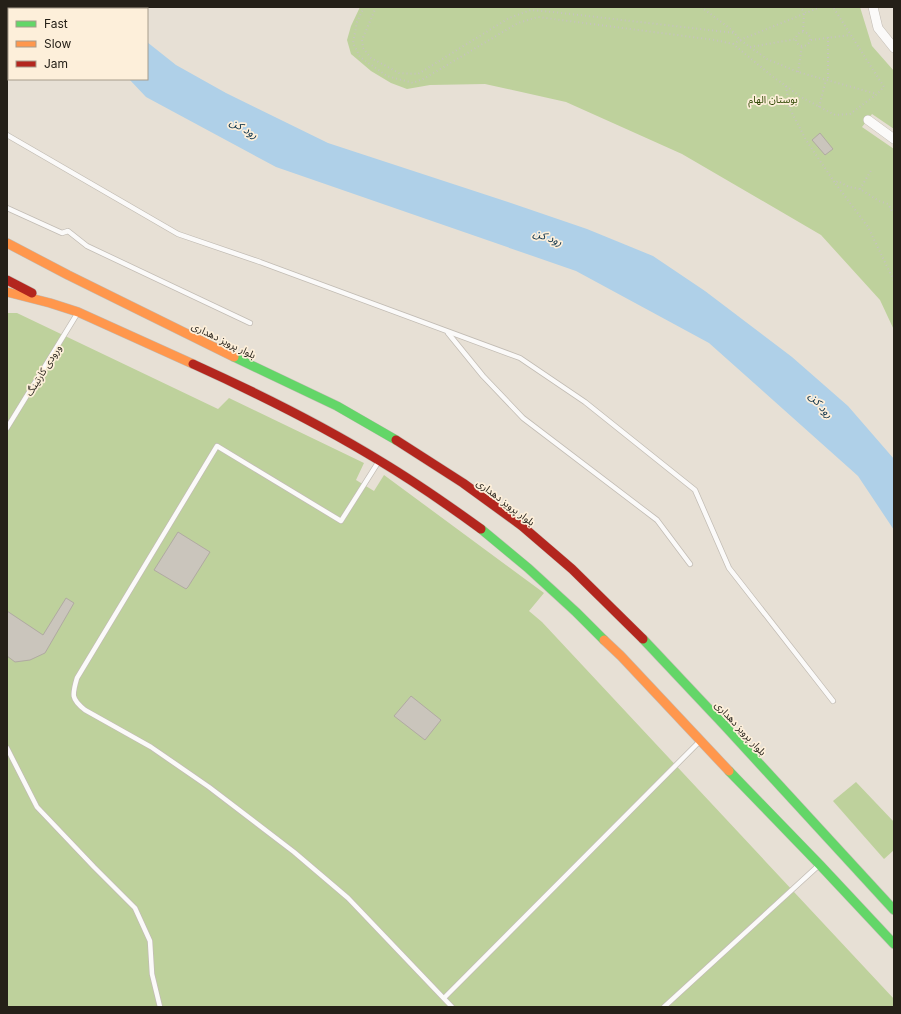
<svg xmlns="http://www.w3.org/2000/svg" width="901" height="1014" font-family="Inter,'Noto Sans Arabic',sans-serif">
  <rect width="100%" height="100%" fill="#e7e0d5"/>
  <!-- green -->
  <g fill="#bed19c">
    <polygon points="360,7 860,7 872,46 894,71 894,129 872,114 862,127 894,149 894,330 880,300 821,235 682,154 566,102 485,84 430,85 407,89 391,83 371,71 351,54 347,40 351,26"/>
    <polygon points="7,313 17,313 218,409 229,398 364,463 356,480 374,491 384,475 544,593 529,611 542,622 894,999 894,1007 7,1007"/>
    <polygon points="856,782 894,822 894,850 884,859 833,801"/>
  </g>
  <!-- water -->
  <polygon fill="#afd0e8" points="147,42 176,65 226,93 328,143 508,202 587,229 653,256 705,291 792,357 848,406 894,459 894,530 858,476 709,343 576,271 276,167 146,97 129,79 147,79"/>
  <!-- building -->
  <g fill="#cac5bc" stroke="#b0aaa1">
    <polygon points="820,133 833,149 825,155 812,140"/>
    <polygon points="178,532 210,552 188,587 186,589 154,570"/>
    <polygon points="66,598 74,603 45,653 30,660 15,662 7,656 7,611 43,635"/>
    <polygon points="411,696 441,720 425,740 394,716"/>
  </g>
  <g fill="none" stroke-linecap="round" stroke-linejoin="round">
    <defs>
      <g id="lane">
        <polyline points="7,135 178,234 260,262 520,358 585,402 695,490 729,568 833,701"/>
        <polyline points="7,208 62,233 68,231 87,246 250,323"/>
        <polyline points="448,333 483,376 523,418 657,520 690,564"/>
        <polyline points="7,428 77,314"/>
        <path d="M379,461l-38,60 -124,-75 -140,232c-5,17 -6,21 8,32l66,37 58,40 85,65 54,46 104,109"/>
        <polyline points="7,748 37,807 94,867 135,908 150,941 152,974 160,1007"/>
        <polyline points="444,998 699,742"/>
        <polyline points="664,1007 818,866"/>
      </g>
      <g id="street">
        <polyline points="873,7 878,28 894,48"/>
        <polyline points="868,120 894,139"/>
      </g>
      <g id="fast">
        <polyline points="234,357 337,406 396,440"/>
        <polyline points="481,529 528,568 576,612 604,640"/>
        <polyline points="643,639 724,725 894,910"/>
        <polyline points="729,771 820,865 894,944"/>
      </g>
      <g id="slow">
        <polyline points="7,243 68,275 234,357"/>
        <polyline points="7,292 50,303 78,312 193,364"/>
        <polyline points="604,640 621,656 729,771"/>
      </g>
      <g id="jam">
        <polyline points="7,280 32,293"/>
        <path d="M193,364c64,29 127,60 187,97 35,21 68,44 101,68"/>
        <polyline points="396,440 463,483 522,526 572,569 643,639"/>
      </g>
    </defs>
    <!-- lane casing -->
    <use href="#lane" stroke="#c2bcb4" stroke-width="6"/>
    <!-- street casing -->
    <use href="#street" stroke="#c2bcb4" stroke-width="10"/>
    <!-- fast casing -->
    <use href="#fast" stroke="#c2bcb4" stroke-width="10"/>
    <!-- slow casing -->
    <use href="#slow" stroke="#c2bcb4" stroke-width="10"/>
    <!-- jam casing -->
    <use href="#jam" stroke="#c2bcb4" stroke-width="10"/>
    <!-- path -->
    <g stroke="#c6c3bf" stroke-width="2" stroke-dasharray="1 3" stroke-linecap="butt">
      <polyline points="26,7 27,9"/>
      <polyline points="364,7 357,22 353,43 360,57 387,76 413,83 425,78 518,23 538,17 715,40 733,44 772,76 801,97 835,115 850,114 877,94 884,87 833,7"/>
      <polyline points="376,7 362,40 363,48 371,58 399,73 418,74 509,18 531,10 553,12 735,33"/>
      <polyline points="701,7 732,30 740,40 767,59 798,72 877,94"/>
      <polyline points="799,7 806,13 820,7"/>
      <polyline points="803,31 804,14"/>
      <circle cx="803" cy="39" r="7"/>
      <polyline points="828,37 828,80"/>
      <polyline points="811,40 850,35"/>
      <polyline points="733,44 740,40 806,13"/>
      <polyline points="750,47 796,39"/>
      <polyline points="798,72 802,46"/>
      <polyline points="786,86 789,107 806,140 835,183"/>
      <polyline points="819,107 826,80"/>
      <polyline points="860,189 872,169"/>
      <polyline points="894,214 888,204 879,201 860,189 849,187 838,181 835,183 868,227 894,281"/>
    </g>
    <!-- lane -->
    <use href="#lane" stroke="#fbfaf9" stroke-width="4.5"/>
    <!-- street -->
    <use href="#street" stroke="#fbfaf9" stroke-width="9"/>
    <!-- fast -->
    <use href="#fast" stroke="#63d668" stroke-width="9"/>
    <!-- slow -->
    <use href="#slow" stroke="#ff974d" stroke-width="9"/>
    <!-- jam -->
    <use href="#jam" stroke="#b3261e" stroke-width="9"/>
  </g>
  <g text-anchor="middle" stroke-width="3.5" stroke-linejoin="round" paint-order="stroke">
    <!-- park labels -->
    <g font-size="10" fill="#2c4500" stroke="#fdefda">
      <text x="773" y="103">بوستان الهام</text>
    </g>
    <!-- street labels -->
    <g font-size="10" fill="#252018" stroke="#fdefda">
      <text transform="translate(224 340) rotate(26)" y="4">بلوار پرویز دهداری</text>
      <text transform="translate(43 370) rotate(-58)" y="4">ورودی کارتینگ</text>
      <text transform="translate(506 502) rotate(37)" y="4">بلوار پرویز دهداری</text>
      <text transform="translate(741 728) rotate(47)" y="4">بلوار پرویز دهداری</text>
    </g>
    <!-- water labels -->
    <g font-size="11" font-style="italic" fill="#042c45" stroke="#fdefda">
      <text transform="translate(244 128) rotate(30)" y="4">رود کن</text>
      <text transform="translate(548 237) rotate(20)" y="4">رود کن</text>
      <text transform="translate(821 405) rotate(49)" y="4">رود کن</text>
    </g>
  </g>
  <!-- border -->
  <rect width="901" height="1014" fill="none" stroke="#252018" stroke-width="16"/>
  <!-- legend -->
  <rect x="8" y="8" width="140" height="72" fill="#fdefda" stroke="#a79c8c"/>
  <rect x="16" y="21" width="20" height="6" fill="#63d668" stroke="#a79c8c"/>
  <text x="44" y="28" font-size="12" fill="#252018">Fast</text>
  <rect x="16" y="41" width="20" height="6" fill="#ff974d" stroke="#a79c8c"/>
  <text x="44" y="48" font-size="12" fill="#252018">Slow</text>
  <rect x="16" y="61" width="20" height="6" fill="#b3261e" stroke="#a79c8c"/>
  <text x="44" y="68" font-size="12" fill="#252018">Jam</text>
</svg>
